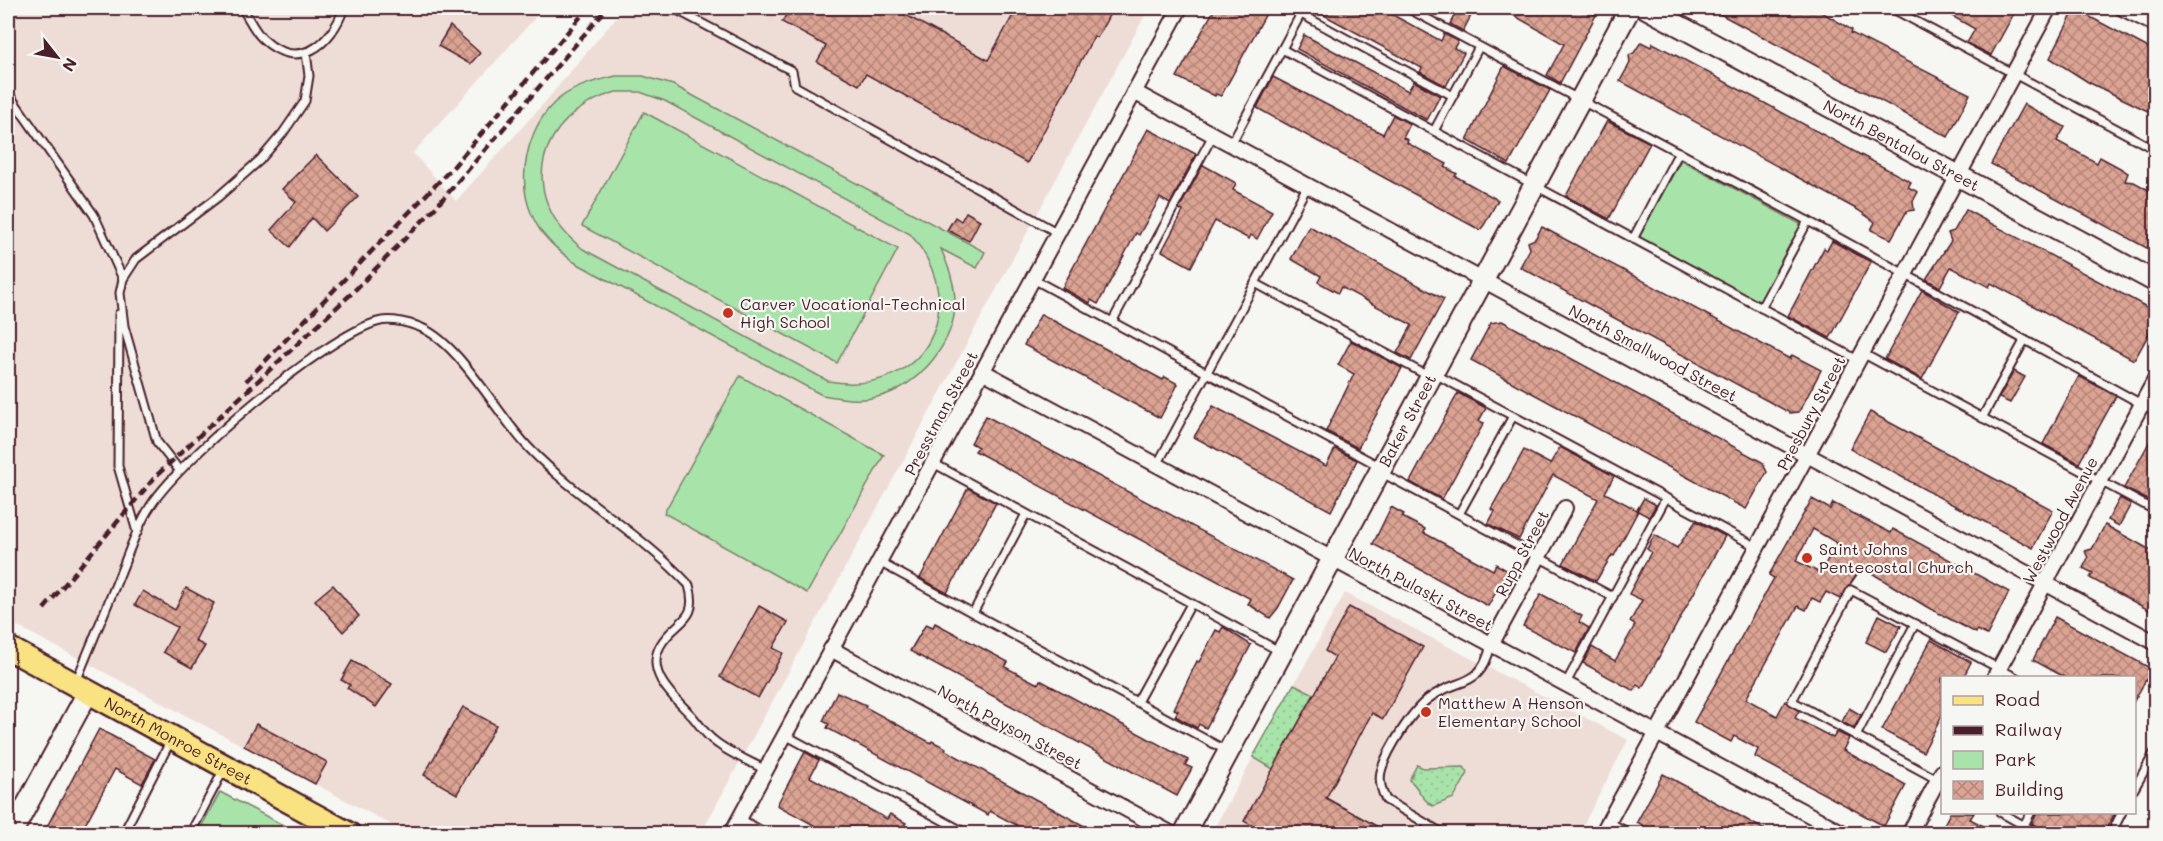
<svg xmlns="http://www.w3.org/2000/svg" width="2163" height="841" font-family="Mali,sans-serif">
  <defs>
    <pattern id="park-dots" width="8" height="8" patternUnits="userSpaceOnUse" patternTransform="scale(1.5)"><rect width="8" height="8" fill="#a8e4aa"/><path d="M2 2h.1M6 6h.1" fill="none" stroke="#92c392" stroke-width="1.8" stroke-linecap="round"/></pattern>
    <pattern id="building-cross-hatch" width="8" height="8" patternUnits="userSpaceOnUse" patternTransform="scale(1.5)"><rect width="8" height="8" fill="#dba393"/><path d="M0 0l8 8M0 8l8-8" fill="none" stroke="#b48478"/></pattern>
  </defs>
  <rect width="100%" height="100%" fill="#f6f6f2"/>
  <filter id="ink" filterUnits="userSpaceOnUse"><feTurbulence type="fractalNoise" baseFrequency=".0167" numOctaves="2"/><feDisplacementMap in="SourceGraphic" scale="12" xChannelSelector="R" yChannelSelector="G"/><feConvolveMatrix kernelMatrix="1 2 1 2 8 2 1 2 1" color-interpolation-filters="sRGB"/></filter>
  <g filter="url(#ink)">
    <!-- built -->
    <g fill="#eeddd6">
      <polygon points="8,8 544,8 413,153 456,201 545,102 624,8 1149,8 701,833 407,833 8,621"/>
      <polygon points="1345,593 1628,740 1579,833 1219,834 1213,830"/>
    </g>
    <!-- green -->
    <g fill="#a8e4aa" stroke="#79826a" stroke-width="1.5" fill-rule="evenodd">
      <path d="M616,76h27l30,9 312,167 -8,16 -36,-19c7,17 13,31 14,49 3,43 -37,90 -78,99 -18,5 -37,1 -55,-2l-248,-133c-18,-13 -34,-27 -42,-47 -16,-35 -5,-85 22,-112 17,-16 40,-22 62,-27zM616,92h24l25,9 245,133c64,74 14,164 -82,147l-245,-132c-68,-52 -47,-134 33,-157z"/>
      <polygon points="644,112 898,249 837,363 582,226"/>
      <polygon points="1681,160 1802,225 1760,303 1639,238"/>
      <polygon points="740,376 884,455 807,593 664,513"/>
      <polygon points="220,792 298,833 198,833"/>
    </g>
    <!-- park -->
    <g fill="url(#park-dots)" stroke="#79826a" stroke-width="1.5">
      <polygon points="1294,684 1314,694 1273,769 1253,757"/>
      <path d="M1417,765l6,3 41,-1 4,6 -14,25 -21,8c-15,-9 -13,-19 -24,-26z"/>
    </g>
    <!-- building -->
    <g fill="url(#building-cross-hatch)" stroke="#4a1f2b" stroke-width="1.5" fill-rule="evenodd">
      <polygon points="790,8 893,8 988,60 1017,8 1113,8 1097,38 1094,36 1027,163 866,74 859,85 817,62 826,46 782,22"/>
      <polygon points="1215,8 1269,8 1221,96 1216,94 1215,96 1177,77"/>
      <polygon points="1311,8 1380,8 1441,41 1444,34 1458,41 1454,48 1464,53 1446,86 1420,72 1422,68"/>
      <polygon points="1458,8 1475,8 1463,31 1450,24"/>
      <polygon points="1501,8 1581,8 1596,15 1560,83 1547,75 1564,44"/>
      <polygon points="1709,8 1815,8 1852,30 1851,33 1970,94 1948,137"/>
      <polygon points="1938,8 2017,8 1991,55 1967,43 1975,29"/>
      <polygon points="2075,9 2156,52 2156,115 2088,82 2050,58"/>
      <polygon points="450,26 480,53 470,64 438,46"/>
      <polygon points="1304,35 1408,91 1414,81 1440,96 1427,120 1297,49"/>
      <polygon points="1641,42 1651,47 1653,43 1911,182 1908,187 1918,192 1913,201 1914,210 1907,211 1891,239 1871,230 1875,222 1858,210 1620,81 1630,63 1629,55 1634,53"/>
      <polygon points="1504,66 1550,90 1509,164 1467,140"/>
      <polygon points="1273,77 1383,134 1393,115 1410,124 1403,138 1408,140 1407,143 1447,164 1445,167 1457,174 1455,176 1498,200 1484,225 1480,230 1257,108"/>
      <polygon points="2024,104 2065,127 2057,141 2097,163 2100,157 2120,168 2128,173 2125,181 2134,182 2156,194 2156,253 1991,164"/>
      <polygon points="1607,121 1650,143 1609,219 1566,196"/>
      <polygon points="1148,129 1196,154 1170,204 1160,198 1139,235 1136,233 1098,304 1091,300 1090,303 1062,288"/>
      <polygon points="316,155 358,197 324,231 312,218 290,247 271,230 296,202 282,189"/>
      <polygon points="1203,165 1236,183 1233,190 1272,211 1257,239 1251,235 1249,239 1215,221 1191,267 1162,251 1183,211 1179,209"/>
      <polygon points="1966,210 2156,312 2156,321 2136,357 2134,360 1991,283 1989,287 1951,267 1940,287 1926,279 1951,241 1948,233 1954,231"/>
      <polygon points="966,212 980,220 969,241 947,230 955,217 961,221"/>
      <polygon points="1309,226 1444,299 1411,360 1397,353 1412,325 1341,287 1338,293 1318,282 1321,276 1291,259"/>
      <polygon points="1542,227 1790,359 1792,355 1821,370 1799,412 1790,413 1520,267 1530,249 1528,242 1535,239"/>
      <polygon points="1832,241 1871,262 1830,338 1788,316 1824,248 1827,250"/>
      <polygon points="1922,290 1959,312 1922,379 1885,359"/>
      <polygon points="1041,314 1163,380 1165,377 1178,384 1160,418 1024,345"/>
      <polygon points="1502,321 1762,462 1767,472 1746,509 1471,360 1491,323"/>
      <polygon points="1351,341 1402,368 1358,448 1326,431 1354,374 1338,365"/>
      <polygon points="2014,371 2025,377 2010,403 1999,398"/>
      <polygon points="2079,376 2116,396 2079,463 2043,444"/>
      <polygon points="1458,393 1486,408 1479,421 1484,423 1442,499 1410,482"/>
      <polygon points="1213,406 1326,466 1335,449 1357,460 1331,511 1194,437"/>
      <polygon points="1870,412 2053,510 2033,548 1850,449"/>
      <polygon points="986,416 1293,580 1278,608 1270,618 1248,604 1251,599 975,451 978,447 971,443"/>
      <polygon points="2156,430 2156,504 2124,488"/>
      <polygon points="1560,447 1614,476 1605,493 1637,510 1644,498 1656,505 1649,517 1638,511 1614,556 1612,555 1596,581 1563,564 1598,499 1553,475 1519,539 1488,524 1495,511 1491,509 1524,450 1550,464"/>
      <polygon points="968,488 996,503 947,593 920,578"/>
      <polygon points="2120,498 2131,504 2119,526 2108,520"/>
      <path d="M1812,499l18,10 3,-6 58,30 2,-4 116,63 -22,43 -10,-5 -1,3 -49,-26 -65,-40 -22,32 -14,-7 -6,10 -8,-4 -6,12 -8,-4 -52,93 31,17 8,-15 14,10 -4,7 38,20 4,-6 12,6 -6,12 63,35 -22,41 -129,-69 3,-8 -24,-13 -3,6 -37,-20 80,-144 -5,-3zM1813,529l24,14 -17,30 -24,-12z"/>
      <polygon points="1391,507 1404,514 1402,517 1425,529 1424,533 1454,549 1493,570 1496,564 1508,571 1488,606 1373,544"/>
      <polygon points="1696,521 1725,536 1642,688 1637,685 1634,691 1583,663 1592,647 1615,661 1635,625 1630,622 1642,600 1629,594 1651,552 1647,549 1651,541 1655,535 1677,548"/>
      <polygon points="2105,525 2156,553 2156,614 2090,578 2093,573 2083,568 2088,558 2085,551 2092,549"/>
      <polygon points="333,585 359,616 343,632 315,600"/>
      <polygon points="186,588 214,603 195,641 205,646 192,668 163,652 177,627 135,605 143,591 175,610"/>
      <polygon points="1541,594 1582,616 1579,622 1589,628 1576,653 1523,626"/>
      <polygon points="759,606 788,622 773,648 783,653 758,698 720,677"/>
      <polygon points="1349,607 1423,647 1383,719 1372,713 1326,798 1391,834 1266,834 1244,821 1335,657 1325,651"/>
      <polygon points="1879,615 1901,626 1886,652 1866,642"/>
      <polygon points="2055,617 2152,669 2134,701 2134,678 2066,678 2033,660"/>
      <polygon points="935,623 1008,662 1005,667 1038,684 1040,680 1188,760 1185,765 1192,768 1177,796 910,651 926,624 933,627"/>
      <polygon points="1223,627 1251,645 1206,728 1199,724 1197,728 1175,716 1178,711 1174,709 1197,661 1199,662 1216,630 1220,632"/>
      <polygon points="1931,640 1971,662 1963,678 1942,678 1942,716 1923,752 1882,730"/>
      <polygon points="352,661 392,684 376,707 347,688 350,685 341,680"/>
      <polygon points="837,692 866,705 865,707 931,743 932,741 946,748 945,750 1099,834 1020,834 1022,828 990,811 988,815 827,728 829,724 823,721"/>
      <polygon points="463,707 496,725 457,794 424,775"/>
      <polygon points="1849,708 1861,715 1854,728 1842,722"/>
      <polygon points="256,724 327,762 315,784 244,746"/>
      <polygon points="99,729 155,759 142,784 115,769 80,834 43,834"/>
      <polygon points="805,752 819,760 810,777 887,819 890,814 906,823 903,827 914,834 830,834 777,805"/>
      <polygon points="1663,774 1733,812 1772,834 1658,834 1637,822"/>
      <polygon points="1950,813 1974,813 1970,819 1999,834 1939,834"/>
      <polygon points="2037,813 2115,813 2103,834 2045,834 2032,823"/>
    </g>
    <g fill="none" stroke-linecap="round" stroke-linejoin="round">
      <defs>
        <g id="lane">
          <path d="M242,8c7,10 12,23 21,31 35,33 68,6 81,-31"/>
          <polyline points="673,8 792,71 795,86 1058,233"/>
          <polyline points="1407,8 1808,221 2156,412"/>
          <polyline points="1891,8 2156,150"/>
          <polyline points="1301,14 1453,96"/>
          <polyline points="1282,49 1858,360"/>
          <polyline points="8,93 94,215 123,279"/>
          <polyline points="1434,131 1479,47"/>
          <polyline points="1231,144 1304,8"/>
          <polyline points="1633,239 1679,152"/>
          <polyline points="1033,279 1379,466"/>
          <polyline points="1255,283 1428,376"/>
          <polyline points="1761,308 1808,221"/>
          <polyline points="119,314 118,466 137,532"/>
          <polyline points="1112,322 1213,135"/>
          <polyline points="1862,353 2156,511"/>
          <polyline points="1435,374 1757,547"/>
          <polyline points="1982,418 2024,341"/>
          <polyline points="933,463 1281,652"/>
          <polyline points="1157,465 1308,185"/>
          <polyline points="179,470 157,442 124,326 120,293 123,279 136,259 218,197 260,160 283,133 305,101 309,76 306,52"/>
          <polyline points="1382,473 1613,597"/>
          <polyline points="1459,514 1513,416"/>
          <polyline points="879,562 1227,751"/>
          <polyline points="973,613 1026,514"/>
          <path d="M76,682c15,-38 31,-75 46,-113 8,-20 15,-41 26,-59 28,-48 176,-173 229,-188 12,-4 28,0 40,4 42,14 81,91 113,123 48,50 112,85 159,136 11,38 -15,35 -29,61 -15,28 15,52 32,70 7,8 13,18 21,24 15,13 36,21 53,30"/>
          <polyline points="1565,685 1666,498"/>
          <polyline points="1137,702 1191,604"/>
          <polyline points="785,735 968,834"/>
          <polyline points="1856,736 1915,624"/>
          <polyline points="1940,781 1792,701 1851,590 2017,678"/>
          <polyline points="2134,789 2156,750"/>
          <polyline points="2000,812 2039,834"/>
          <polyline points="1609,822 1631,834"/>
          <polyline points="2024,825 2031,812"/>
          <polyline points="123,834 171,740"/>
          <polyline points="190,834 224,769"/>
          <path d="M1444,834l-58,-34c-5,-10 -8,-21 -4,-32 6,-19 30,-57 46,-69 30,-23 52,-8 63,-54"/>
          <polyline points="2111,834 2122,812"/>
        </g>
        <g id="street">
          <polyline points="2122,8 2156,25"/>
          <polyline points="1134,92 2156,643"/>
          <polyline points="982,371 1845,834"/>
          <polyline points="1491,645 1565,508"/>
          <polyline points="831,649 1172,834"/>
          <polyline points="1994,678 2156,378"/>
          <polyline points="738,822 760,834"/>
          <polyline points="731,834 1180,8"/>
          <polyline points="1602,834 2049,8"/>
          <polyline points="1909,834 1942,772"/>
        </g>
        <g id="secondary">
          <path id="s1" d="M1646,8l510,274"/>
          <polyline points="11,834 88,692"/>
          <path id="s2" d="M1184,834l446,-826"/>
        </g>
        <g id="primary">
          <path id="s3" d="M8,648l341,186"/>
        </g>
      </defs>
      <!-- lane casing -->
      <use href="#lane" stroke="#4a1f2b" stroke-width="11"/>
      <!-- street casing -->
      <use href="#street" stroke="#4a1f2b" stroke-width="18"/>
      <!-- secondary casing -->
      <use href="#secondary" stroke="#4a1f2b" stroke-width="24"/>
      <!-- primary casing -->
      <use href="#primary" stroke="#4a1f2b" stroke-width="27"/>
      <!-- lane -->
      <use href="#lane" stroke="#f6f6f2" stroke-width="7"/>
      <!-- street -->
      <use href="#street" stroke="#f6f6f2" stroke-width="14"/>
      <!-- secondary -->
      <use href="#secondary" stroke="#f6f6f2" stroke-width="20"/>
      <!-- primary -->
      <use href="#primary" stroke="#f8e281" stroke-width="22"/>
      <!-- rail -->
      <g stroke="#4a1f2b" stroke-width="4.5" stroke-dasharray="9 4.5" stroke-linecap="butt">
        <polyline points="246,381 454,166 588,8"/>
        <polyline points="44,609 156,476 351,294 436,207 607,8"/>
      </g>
    </g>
  </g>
  <!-- markers -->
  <g fill="#c8321e" stroke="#f6f6f2" stroke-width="2">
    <circle cx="728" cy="313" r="6"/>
    <circle cx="1807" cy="558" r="6"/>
    <circle cx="1426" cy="712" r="6"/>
  </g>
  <g text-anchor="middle" stroke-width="4.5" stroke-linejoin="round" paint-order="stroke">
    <!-- street labels -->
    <g font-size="16" fill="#4a1f2b" stroke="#f6f6f2">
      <text dy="6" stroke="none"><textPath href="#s1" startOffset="290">North Bentalou Street</textPath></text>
      <text transform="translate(1653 353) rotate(28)" y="6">North Smallwood Street</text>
      <text transform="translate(941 413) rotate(-62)" y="6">Presstman Street</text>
      <text transform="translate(1811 413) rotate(-62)" y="6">Presbury Street</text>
      <text dy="6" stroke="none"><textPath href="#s2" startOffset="470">Baker Street</textPath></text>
      <text transform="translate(2060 520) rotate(-62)" y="6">Westwood Avenue</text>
      <text transform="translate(1522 553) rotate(-62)" y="6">Rupp Street</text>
      <text transform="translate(1421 589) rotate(28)" y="6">North Pulaski Street</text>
      <text transform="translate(1010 727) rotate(28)" y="6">North Payson Street</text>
      <text dy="6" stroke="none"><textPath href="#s3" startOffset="194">North Monroe Street</textPath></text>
    </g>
    <!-- poi labels -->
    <g font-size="16" fill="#4a1f2b" stroke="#f6f6f2" text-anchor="start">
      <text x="740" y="310">Carver Vocational-Technical<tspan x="740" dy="18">High School</tspan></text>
      <text x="1819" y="555">Saint Johns<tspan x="1819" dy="18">Pentecostal Church</tspan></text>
      <text x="1438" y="709">Matthew A Henson<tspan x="1438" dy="18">Elementary School</tspan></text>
    </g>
  </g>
  <!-- margin -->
  <rect width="2163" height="841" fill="none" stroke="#f6f6f2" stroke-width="30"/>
  <rect x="15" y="15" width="2133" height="811" fill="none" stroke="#4a1f2b" stroke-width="2" filter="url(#ink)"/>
  <!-- legend -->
  <rect x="1941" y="676" width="195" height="138" fill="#f6f6f2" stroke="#b1a0a2" stroke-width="1.5"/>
  <rect x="1953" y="696" width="30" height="9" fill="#f8e281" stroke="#b1a0a2" stroke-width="1.5"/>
  <text x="1995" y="706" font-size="18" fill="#4a1f2b">Road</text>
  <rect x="1953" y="726" width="30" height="9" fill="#4a1f2b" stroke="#b1a0a2" stroke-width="1.5"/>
  <text x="1995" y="736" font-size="18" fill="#4a1f2b">Railway</text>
  <rect x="1953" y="751" width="30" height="18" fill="#a8e4aa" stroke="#b1a0a2" stroke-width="1.5"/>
  <text x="1995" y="766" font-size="18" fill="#4a1f2b">Park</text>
  <rect x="1953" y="781" width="30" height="18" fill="url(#building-cross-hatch)" stroke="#b1a0a2" stroke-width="1.5"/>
  <text x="1995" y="796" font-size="18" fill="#4a1f2b">Building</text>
  <!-- north arrow -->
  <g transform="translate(57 57) rotate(121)" stroke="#f6f6f2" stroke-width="4.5" paint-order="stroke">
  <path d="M0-4.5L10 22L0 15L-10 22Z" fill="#4a1f2b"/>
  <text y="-9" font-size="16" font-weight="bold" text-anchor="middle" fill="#4a1f2b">N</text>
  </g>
</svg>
